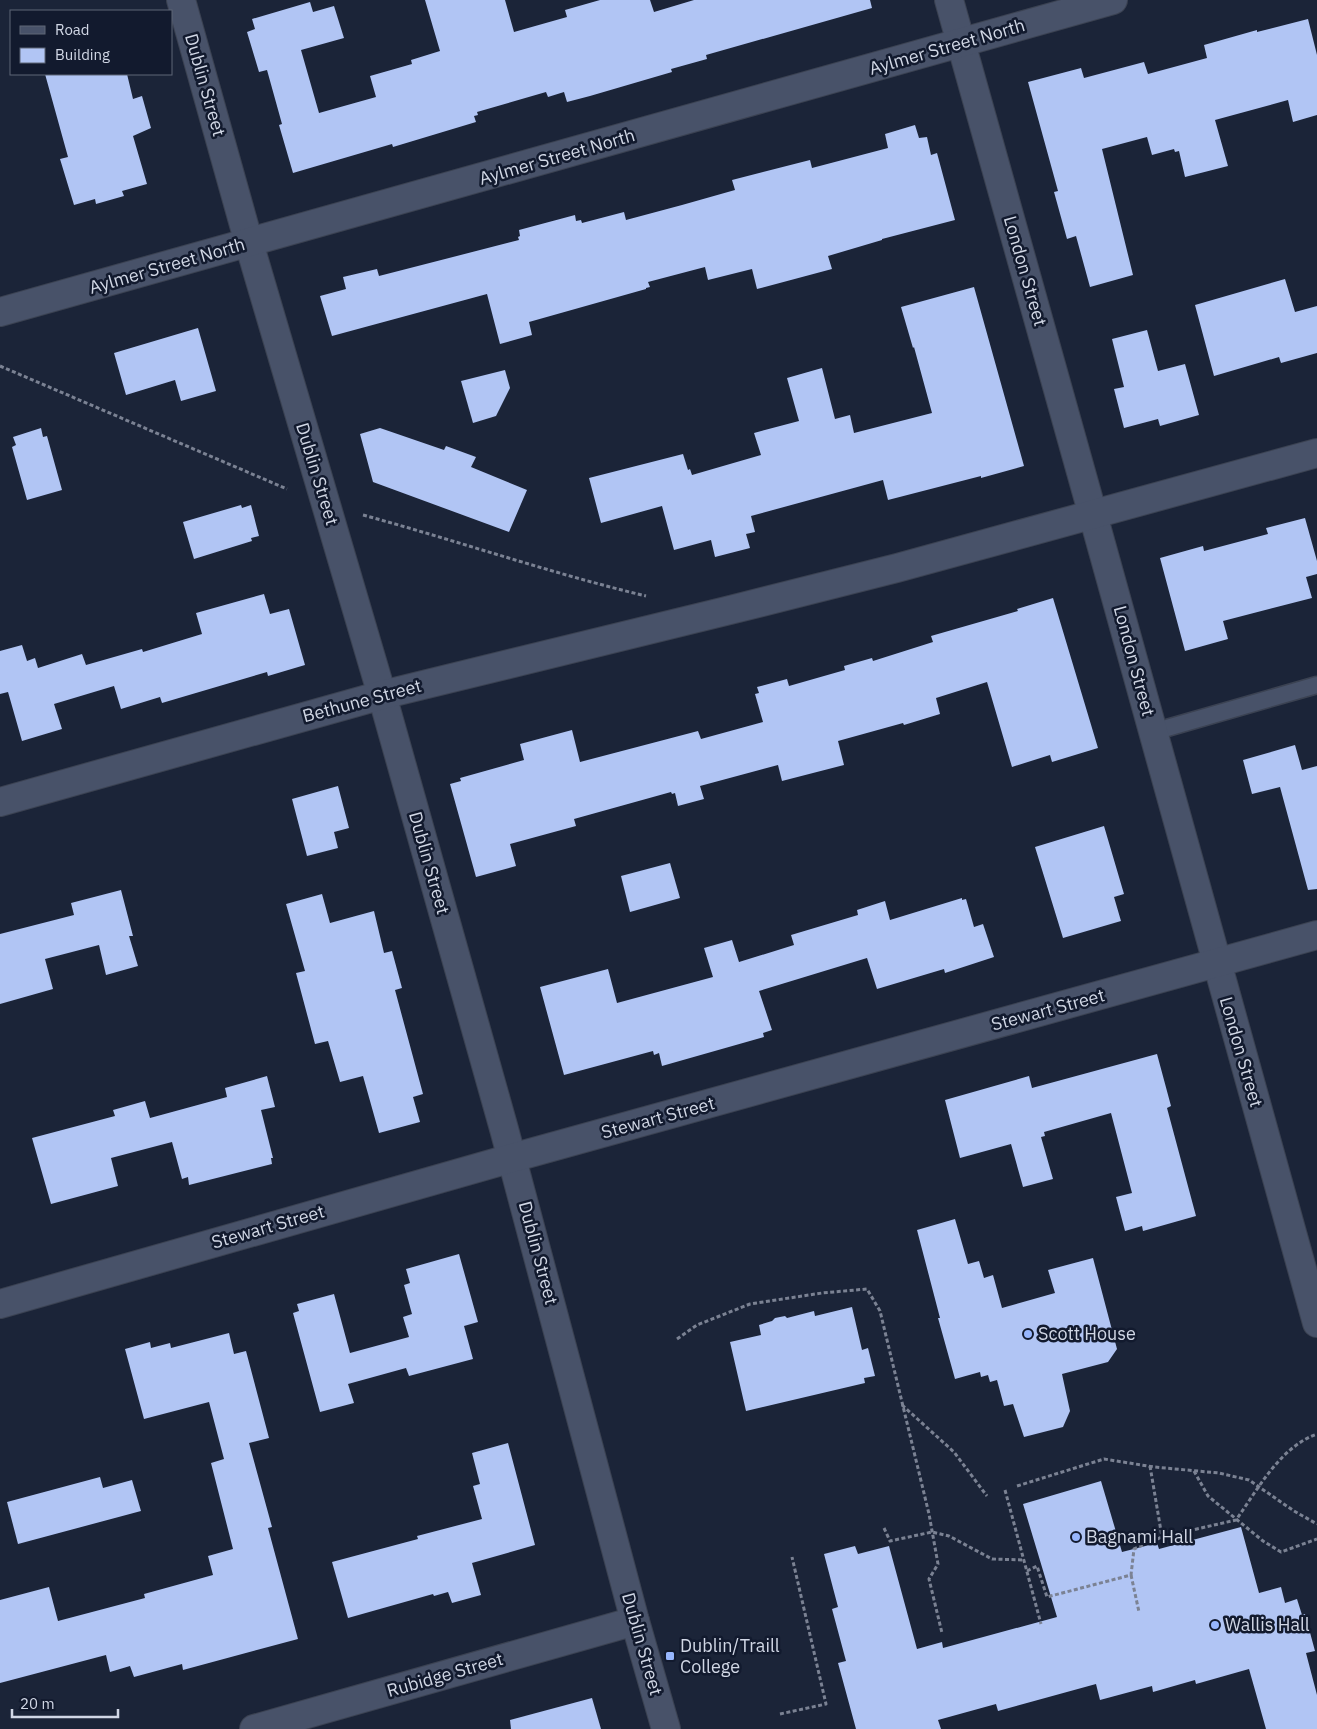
<svg xmlns="http://www.w3.org/2000/svg" width="1317" height="1729" font-family="'IBM Plex Sans',sans-serif">
  <rect width="100%" height="100%" fill="#1b2438"/>
  <!-- building -->
  <g fill="#b1c5f4">
    <polygon points="425,0 505,0 514,32 567,17 565,10 600,0 650,0 654,12 694,0 870,0 872,8 706,55 707,59 671,69 672,72 590,96 567,102 564,92 548,97 546,92 477,112 478,115 474,116 476,122 393,147 392,144 293,173 279,125 282,124 267,70 259,72 247,32 255,29 252,19 310,2 313,12 334,6 344,38 301,50 319,113 376,97 370,76 412,64 411,60 440,51"/>
    <polygon points="1308,19 1317,55 1317,115 1293,122 1288,100 1215,120 1228,166 1185,177 1179,151 1175,152 1174,149 1152,155 1147,137 1102,149 1133,275 1090,287 1076,236 1067,239 1054,192 1058,191 1028,82 1081,68 1084,78 1144,62 1148,74 1207,58 1204,45 1257,30 1257,32"/>
    <polygon points="45,74 127,74 133,99 142,96 151,128 133,136 147,184 122,191 124,196 96,204 95,199 74,205 60,159 68,157"/>
    <polygon points="915,125 919,138 927,137 931,155 937,153 955,220 882,239 882,240 828,256 832,269 757,289 752,269 708,280 705,267 648,282 650,287 646,288 646,289 529,322 532,335 500,344 487,294 332,336 320,296 346,289 343,277 377,269 379,276 519,240 518,237 520,236 519,230 575,215 576,221 581,220 582,223 624,212 626,220 682,205 735,190 732,180 810,160 812,168 888,148 885,134"/>
    <polygon points="1285,279 1295,312 1317,306 1317,353 1281,363 1279,357 1214,376 1195,305"/>
    <polygon points="974,287 1024,466 981,478 981,476 888,500 883,480 751,516 755,532 746,534 750,548 715,557 711,540 674,550 662,506 601,523 589,478 683,454 688,470 690,469 692,475 761,455 754,433 799,421 787,378 822,368 835,419 850,415 854,433 932,413 914,347 913,348 901,307"/>
    <polygon points="198,328 216,391 181,401 175,380 126,395 114,353"/>
    <polygon points="1147,330 1158,371 1185,364 1199,415 1160,426 1158,419 1124,428 1114,389 1124,387 1112,339"/>
    <polygon points="505,370 510,388 496,416 473,423 461,381"/>
    <polygon points="41,428 43,437 47,436 62,490 27,500 12,447 16,445 13,437"/>
    <polygon points="380,428 444,450 446,446 476,457 471,467 527,490 509,532 373,482 360,434"/>
    <polygon points="241,505 242,508 251,505 259,536 251,538 252,541 194,559 183,522"/>
    <polygon points="1305,518 1317,561 1317,574 1306,577 1312,598 1223,621 1228,639 1185,651 1160,558 1203,546 1204,551 1268,534 1266,528"/>
    <polygon points="264,594 270,614 289,609 305,665 268,676 267,672 162,703 160,697 121,709 114,686 54,704 62,729 22,741 8,692 0,694 0,651 22,645 27,661 35,658 38,668 82,654 86,665 142,649 143,652 202,634 196,613"/>
    <polygon points="1053,598 1098,748 1052,762 1050,755 1012,767 987,682 936,698 940,714 904,725 903,723 838,741 844,765 782,781 778,765 700,786 704,799 678,806 675,793 672,794 671,792 574,819 576,826 510,844 516,866 476,877 450,784 461,781 460,778 524,760 520,744 572,730 580,762 698,731 701,739 763,722 755,694 759,693 757,687 787,679 789,686 845,670 844,666 872,658 873,661 933,642 931,636 1018,611 1017,609"/>
    <polygon points="1295,745 1302,770 1317,766 1317,889 1308,890 1280,787 1252,794 1243,760"/>
    <polygon points="338,786 349,828 334,832 338,848 307,856 292,799"/>
    <polygon points="1104,826 1124,894 1114,897 1121,921 1063,938 1035,847"/>
    <polygon points="670,863 680,898 630,912 621,876"/>
    <polygon points="121,890 133,936 129,936 138,966 106,975 99,945 45,959 53,989 0,1004 0,934 74,915 71,903"/>
    <polygon points="322,894 330,923 374,911 384,953 392,951 402,988 395,990 423,1094 413,1097 420,1122 379,1133 363,1076 340,1082 328,1041 315,1044 296,973 305,971 286,904"/>
    <polygon points="962,898 962,900 966,899 974,927 983,924 994,957 945,973 944,969 877,989 867,958 759,991 772,1030 763,1033 764,1037 662,1066 659,1053 654,1055 653,1051 564,1075 540,987 608,969 617,1003 713,977 704,948 732,940 739,962 794,945 791,935 858,915 857,910 885,901 890,920"/>
    <polygon points="1157,1054 1171,1106 1167,1108 1196,1216 1143,1231 1142,1226 1125,1231 1116,1197 1132,1193 1111,1113 1044,1132 1045,1136 1041,1137 1053,1179 1023,1187 1011,1144 960,1158 945,1100 1029,1076 1032,1088"/>
    <polygon points="267,1076 275,1107 261,1110 273,1158 271,1158 272,1164 189,1185 188,1177 182,1179 172,1142 111,1158 118,1186 51,1204 32,1138 115,1116 113,1110 145,1101 150,1118 227,1097 225,1088"/>
    <polygon points="955,1219 968,1264 979,1261 984,1278 993,1275 1002,1308 1055,1293 1048,1270 1093,1258 1117,1349 1108,1362 1062,1374 1070,1411 1063,1427 1024,1437 1013,1404 1004,1406 997,1380 990,1382 988,1375 981,1377 980,1372 955,1379 938,1318 940,1318 917,1230"/>
    <polygon points="459,1254 478,1322 464,1326 473,1359 409,1376 406,1368 348,1384 354,1403 320,1412 293,1313 299,1311 297,1304 334,1294 350,1353 409,1337 403,1317 412,1314 404,1285 410,1283 406,1269"/>
    <polygon points="852,1307 862,1350 868,1348 875,1376 864,1378 865,1383 746,1411 730,1342 761,1335 759,1325 772,1321 775,1318 785,1316 787,1318 814,1311 815,1316"/>
    <polygon points="229,1333 234,1354 246,1351 269,1438 249,1443 272,1527 268,1528 298,1639 183,1670 182,1664 134,1677 130,1666 110,1672 106,1655 0,1683 0,1600 49,1587 58,1621 145,1598 144,1594 213,1575 208,1556 233,1549 211,1463 224,1459 209,1402 144,1419 125,1349 150,1342 151,1348 170,1343 171,1348"/>
    <polygon points="508,1443 535,1545 472,1563 481,1595 452,1603 448,1592 434,1596 433,1594 348,1618 332,1562 418,1539 417,1536 482,1519 473,1486 480,1484 472,1453"/>
    <polygon points="100,1477 103,1488 132,1480 141,1511 18,1544 7,1502"/>
    <polygon points="1101,1481 1122,1552 1157,1543 1159,1549 1241,1527 1259,1593 1281,1587 1285,1603 1297,1599 1302,1615 1305,1614 1315,1651 1306,1653 1317,1695 1317,1729 1266,1729 1249,1669 1196,1684 1195,1680 1153,1692 1152,1686 1100,1700 1096,1684 998,1711 996,1704 938,1720 941,1729 856,1729 838,1663 846,1661 832,1609 838,1607 824,1554 855,1546 858,1554 889,1546 917,1649 942,1642 943,1648 1057,1617 1023,1504"/>
    <polygon points="592,1698 601,1729 511,1729 510,1720"/>
  </g>
  <g fill="none" stroke-linecap="round" stroke-linejoin="round">
    <defs>
      <polyline id="service" points="1153,732 1317,685"/>
      <g id="minor">
        <polyline points="181,0 249,243 382,695 504,1129 635,1621 666,1729"/>
        <polyline points="949,0 1093,515 1317,1323"/>
        <polyline points="0,802 382,695 726,611 897,568 1317,453"/>
        <polyline points="0,1304 512,1158 1317,935"/>
        <polyline points="254,1729 635,1621"/>
      </g>
      <polyline id="tertiary" points="0,312 1113,0"/>
    </defs>
    <!-- service casing -->
    <use href="#service" stroke="#3b4252" stroke-width="19"/>
    <!-- minor casing -->
    <use href="#minor" stroke="#3b4252" stroke-width="30"/>
    <!-- tertiary casing -->
    <use href="#tertiary" stroke="#3b4252" stroke-width="30"/>
    <!-- path -->
    <g stroke="#7b8293" stroke-width="3" stroke-dasharray="4 2.5" stroke-linecap="butt">
      <polyline points="0,366 287,489"/>
      <path d="M363,515c95,26 187,58 283,81"/>
      <polyline points="677,1339 697,1325 750,1304 822,1293 867,1289 880,1311 929,1514 938,1564 929,1579 942,1633"/>
      <polyline points="902,1405 954,1452 987,1496"/>
      <polyline points="1150,1466 1162,1537"/>
      <polyline points="1194,1471 1208,1496 1263,1541 1281,1552 1317,1539"/>
      <polyline points="1017,1486 1104,1459 1154,1467 1219,1473 1249,1480 1294,1511 1317,1524"/>
      <polyline points="1005,1490 1041,1624"/>
      <polyline points="884,1528 890,1541 932,1532 949,1536 992,1559 1024,1560"/>
      <path d="M1027,1571l10,-5 10,31 84,-22 3,-26 28,-12 74,-17c22,-31 44,-73 81,-86"/>
      <polyline points="1131,1575 1139,1612"/>
      <polyline points="780,1714 826,1704 792,1557"/>
    </g>
    <!-- service -->
    <use href="#service" stroke="#485269" stroke-width="16"/>
    <!-- minor -->
    <use href="#minor" stroke="#485269" stroke-width="28"/>
    <!-- tertiary -->
    <use href="#tertiary" stroke="#485269" stroke-width="28"/>
  </g>
  <!-- markers -->
  <g fill="#97b6fd" stroke="#121a2e" stroke-width="2">
    <circle cx="1028" cy="1334" r="5"/>
    <circle cx="1076" cy="1537" r="5"/>
    <circle cx="1215" cy="1625" r="5"/>
    <rect x="665" y="1651" width="10" height="10" rx="2.5"/>
  </g>
  <g text-anchor="middle" stroke-width="5" stroke-linejoin="round" paint-order="stroke">
    <!-- street labels -->
    <g font-size="18" fill="#d1d7e5" stroke="#121a2e">
      <text transform="translate(947 47) rotate(-16)" y="6">Aylmer Street North</text>
      <text transform="translate(205 85) rotate(74)" y="6">Dublin Street</text>
      <text transform="translate(557 157) rotate(-16)" y="6">Aylmer Street North</text>
      <text transform="translate(167 266) rotate(-16)" y="6">Aylmer Street North</text>
      <text transform="translate(1025 271) rotate(74)" y="6">London Street</text>
      <text transform="translate(317 474) rotate(73)" y="6">Dublin Street</text>
      <text transform="translate(1134 661) rotate(75)" y="6">London Street</text>
      <text transform="translate(362 701) rotate(-15)" y="6">Bethune Street</text>
      <text transform="translate(429 863) rotate(74)" y="6">Dublin Street</text>
      <text transform="translate(1048 1010) rotate(-15)" y="6">Stewart Street</text>
      <text transform="translate(1241 1052) rotate(74)" y="6">London Street</text>
      <text transform="translate(658 1118) rotate(-15)" y="6">Stewart Street</text>
      <text transform="translate(268 1227) rotate(-16)" y="6">Stewart Street</text>
      <text transform="translate(538 1253) rotate(75)" y="6">Dublin Street</text>
      <text transform="translate(642 1644) rotate(74)" y="6">Dublin Street</text>
      <text transform="translate(445 1675) rotate(-16)" y="6">Rubidge Street</text>
    </g>
    <!-- poi labels -->
    <g font-size="18" fill="#d1d7e5" stroke="#121a2e" text-anchor="start">
      <text x="1038" y="1340">Scott House</text>
      <text x="1086" y="1543">Bagnami Hall</text>
      <text x="1225" y="1631">Wallis Hall</text>
      <text x="680" y="1652">Dublin/Traill<tspan x="680" dy="21">College</tspan></text>
    </g>
  </g>
  <!-- legend -->
  <rect x="10" y="10" width="162" height="65" fill="#121a2e" stroke="#5e6677"/>
  <rect x="20" y="26" width="25" height="8" fill="#485269" stroke="#5e6677"/>
  <text x="55" y="35" font-size="15" fill="#d1d7e5">Road</text>
  <rect x="20" y="48" width="25" height="15" fill="#b1c5f4" stroke="#5e6677"/>
  <text x="55" y="60" font-size="15" fill="#d1d7e5">Building</text>
  <!-- scale -->
  <path d="M12 1709v8h106v-8" fill="none" stroke="#d1d7e5" stroke-width="2.5"/>
  <text x="20" y="1709" font-size="15" fill="#d1d7e5" stroke="#121a2e" stroke-width="4" paint-order="stroke">20 m</text>
</svg>
